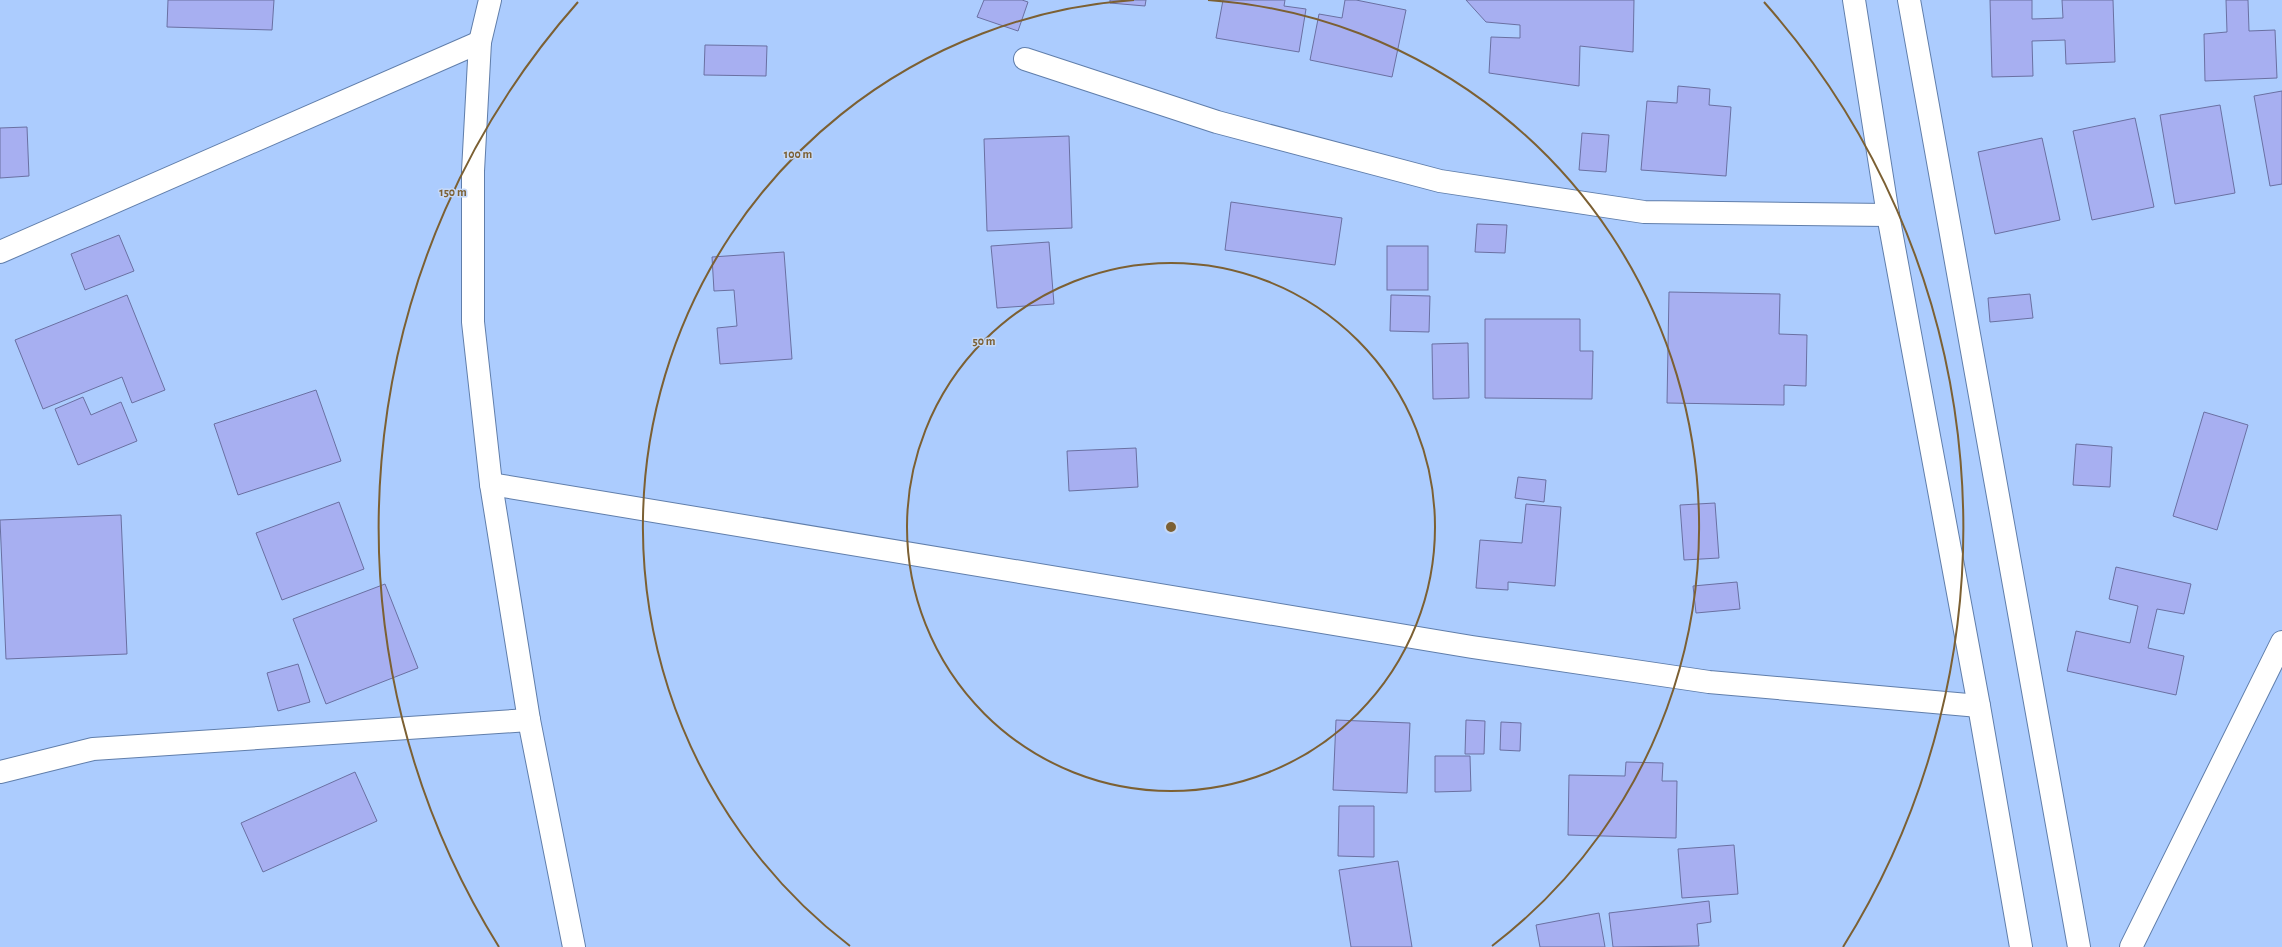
<svg xmlns="http://www.w3.org/2000/svg" width="2282" height="947" font-family="'Alegreya Sans',sans-serif">
  <rect width="100%" height="100%" fill="#acccfe"/>
  <!-- building -->
  <g fill="#a7aff1" stroke="#6a70a2">
    <polygon points="168,0 274,0 272,30 167,27"/>
    <polygon points="984,0 1022,0 1028,2 1018,31 977,17"/>
    <polygon points="1110,0 1146,0 1145,6 1110,3"/>
    <polygon points="1223,0 1285,0 1284,6 1306,9 1299,52 1216,38"/>
    <polygon points="1345,0 1356,0 1406,10 1392,77 1310,60 1319,14 1342,18"/>
    <polygon points="1466,0 1634,0 1633,52 1580,46 1579,86 1489,73 1491,37 1520,38 1520,25 1486,22"/>
    <polygon points="1990,0 2032,0 2032,19 2063,18 2062,0 2113,0 2115,62 2066,64 2065,40 2032,41 2033,76 1992,77"/>
    <polygon points="2226,0 2248,0 2249,31 2275,30 2277,78 2205,81 2204,34 2227,32"/>
    <polygon points="705,45 767,46 766,76 704,75"/>
    <polygon points="1678,86 1710,89 1709,105 1731,107 1726,176 1641,170 1647,101 1677,103"/>
    <polygon points="2282,91 2282,184 2270,186 2254,96"/>
    <polygon points="2220,105 2235,193 2175,204 2160,115"/>
    <polygon points="2135,118 2154,207 2092,220 2073,131"/>
    <polygon points="27,127 29,176 0,178 0,128"/>
    <polygon points="1582,133 1609,135 1606,172 1579,170"/>
    <polygon points="1069,136 1072,228 987,231 984,139"/>
    <polygon points="2042,138 2060,220 1995,234 1978,152"/>
    <polygon points="1231,202 1342,218 1335,265 1225,250"/>
    <polygon points="1477,224 1507,225 1505,253 1475,252"/>
    <polygon points="119,235 134,271 85,290 71,254"/>
    <polygon points="1049,242 1054,304 997,308 991,246"/>
    <rect x="1387" y="246" width="41" height="44"/>
    <polygon points="784,252 792,359 720,364 717,328 737,326 734,290 714,291 712,257"/>
    <polygon points="1669,292 1780,294 1779,334 1807,335 1806,386 1784,385 1784,405 1667,403"/>
    <polygon points="2030,294 2033,318 1990,322 1988,298"/>
    <polygon points="127,295 165,390 132,403 122,377 43,409 15,340"/>
    <polygon points="1391,295 1430,296 1429,332 1390,331"/>
    <polygon points="1485,319 1580,319 1580,351 1593,351 1592,399 1485,398"/>
    <polygon points="1468,343 1469,398 1433,399 1432,344"/>
    <polygon points="316,390 341,461 238,495 214,424"/>
    <polygon points="83,397 91,415 121,402 137,441 78,465 55,409"/>
    <polygon points="2204,412 2248,425 2217,530 2173,516"/>
    <polygon points="2076,444 2112,447 2110,487 2073,485"/>
    <polygon points="1136,448 1138,487 1069,491 1067,451"/>
    <polygon points="1518,477 1546,480 1544,502 1515,498"/>
    <polygon points="339,502 364,569 282,600 256,533"/>
    <polygon points="1715,503 1719,558 1684,560 1680,505"/>
    <polygon points="1526,504 1561,507 1555,586 1508,582 1508,590 1476,588 1480,540 1522,543"/>
    <polygon points="121,515 127,654 6,659 0,520"/>
    <polygon points="2116,567 2191,584 2184,614 2157,609 2148,648 2184,656 2176,695 2067,671 2076,631 2130,643 2138,606 2109,599"/>
    <polygon points="1737,582 1740,609 1696,613 1693,586"/>
    <polygon points="385,584 418,668 326,704 293,619"/>
    <polygon points="298,664 310,702 278,711 267,673"/>
    <polygon points="1336,720 1410,723 1407,793 1333,790"/>
    <polygon points="1466,720 1485,721 1484,754 1465,754"/>
    <polygon points="1501,722 1521,723 1520,751 1500,750"/>
    <polygon points="1435,756 1470,756 1471,791 1435,792"/>
    <polygon points="1626,762 1663,763 1662,781 1677,781 1676,838 1568,835 1569,775 1625,776"/>
    <polygon points="355,772 377,821 263,872 241,823"/>
    <polygon points="1339,806 1374,806 1374,857 1338,856"/>
    <polygon points="1734,845 1738,894 1682,898 1678,849"/>
    <polygon points="1398,861 1412,947 1351,947 1339,870"/>
    <polygon points="1709,901 1711,922 1697,924 1699,946 1613,947 1609,913"/>
    <polygon points="1599,913 1605,947 1540,947 1536,925"/>
  </g>
  <g fill="none" stroke-linecap="round" stroke-linejoin="round">
    <defs>
      <g id="street">
        <polyline points="490,0 480,42 473,171 473,322 491,484 529,720 574,947"/>
        <polyline points="1025,59 1217,122 1440,181 1644,212 1888,215"/>
        <polyline points="0,252 480,42"/>
        <polyline points="491,484 1472,647 1709,682 1979,706"/>
        <polyline points="0,772 93,749 529,720"/>
        <polyline points="2131,947 2282,642"/>
      </g>
      <g id="secondary">
        <polyline points="1854,0 1888,215 1979,706 2021,947"/>
        <polyline points="1909,0 2079,947"/>
      </g>
    </defs>
    <!-- street casing -->
    <use href="#street" stroke="#607eab" stroke-width="24"/>
    <!-- secondary casing -->
    <use href="#secondary" stroke="#607eab" stroke-width="24"/>
    <!-- street -->
    <use href="#street" stroke="#fff" stroke-width="22"/>
    <!-- secondary -->
    <use href="#secondary" stroke="#fff" stroke-width="22"/>
  </g>
  <!-- distance rings -->
  <g fill="none" stroke="#7c6033" stroke-width="2">
    <circle cx="1171" cy="527" r="264"/>
    <path d="M850 946A528 528 0 0 1 1134 0M1208 0A528 528 0 0 1 1492 946"/>
    <path d="M499 947A792 792 0 0 1 578 2M1764 2A792 792 0 0 1 1843 947"/>
  </g>
  <circle cx="1171" cy="527" r="6" fill="#7c6033" stroke="#c5d8f7" stroke-width="2"/>
  <g font-size="12" text-anchor="middle" font-weight="bold" fill="#7c6033" stroke="#c5d8f7" stroke-width="3" stroke-linejoin="round" paint-order="stroke">
    <text x="798" y="158">100 m</text>
    <text x="453" y="196">150 m</text>
    <text x="984" y="345">50 m</text>
  </g>
</svg>
